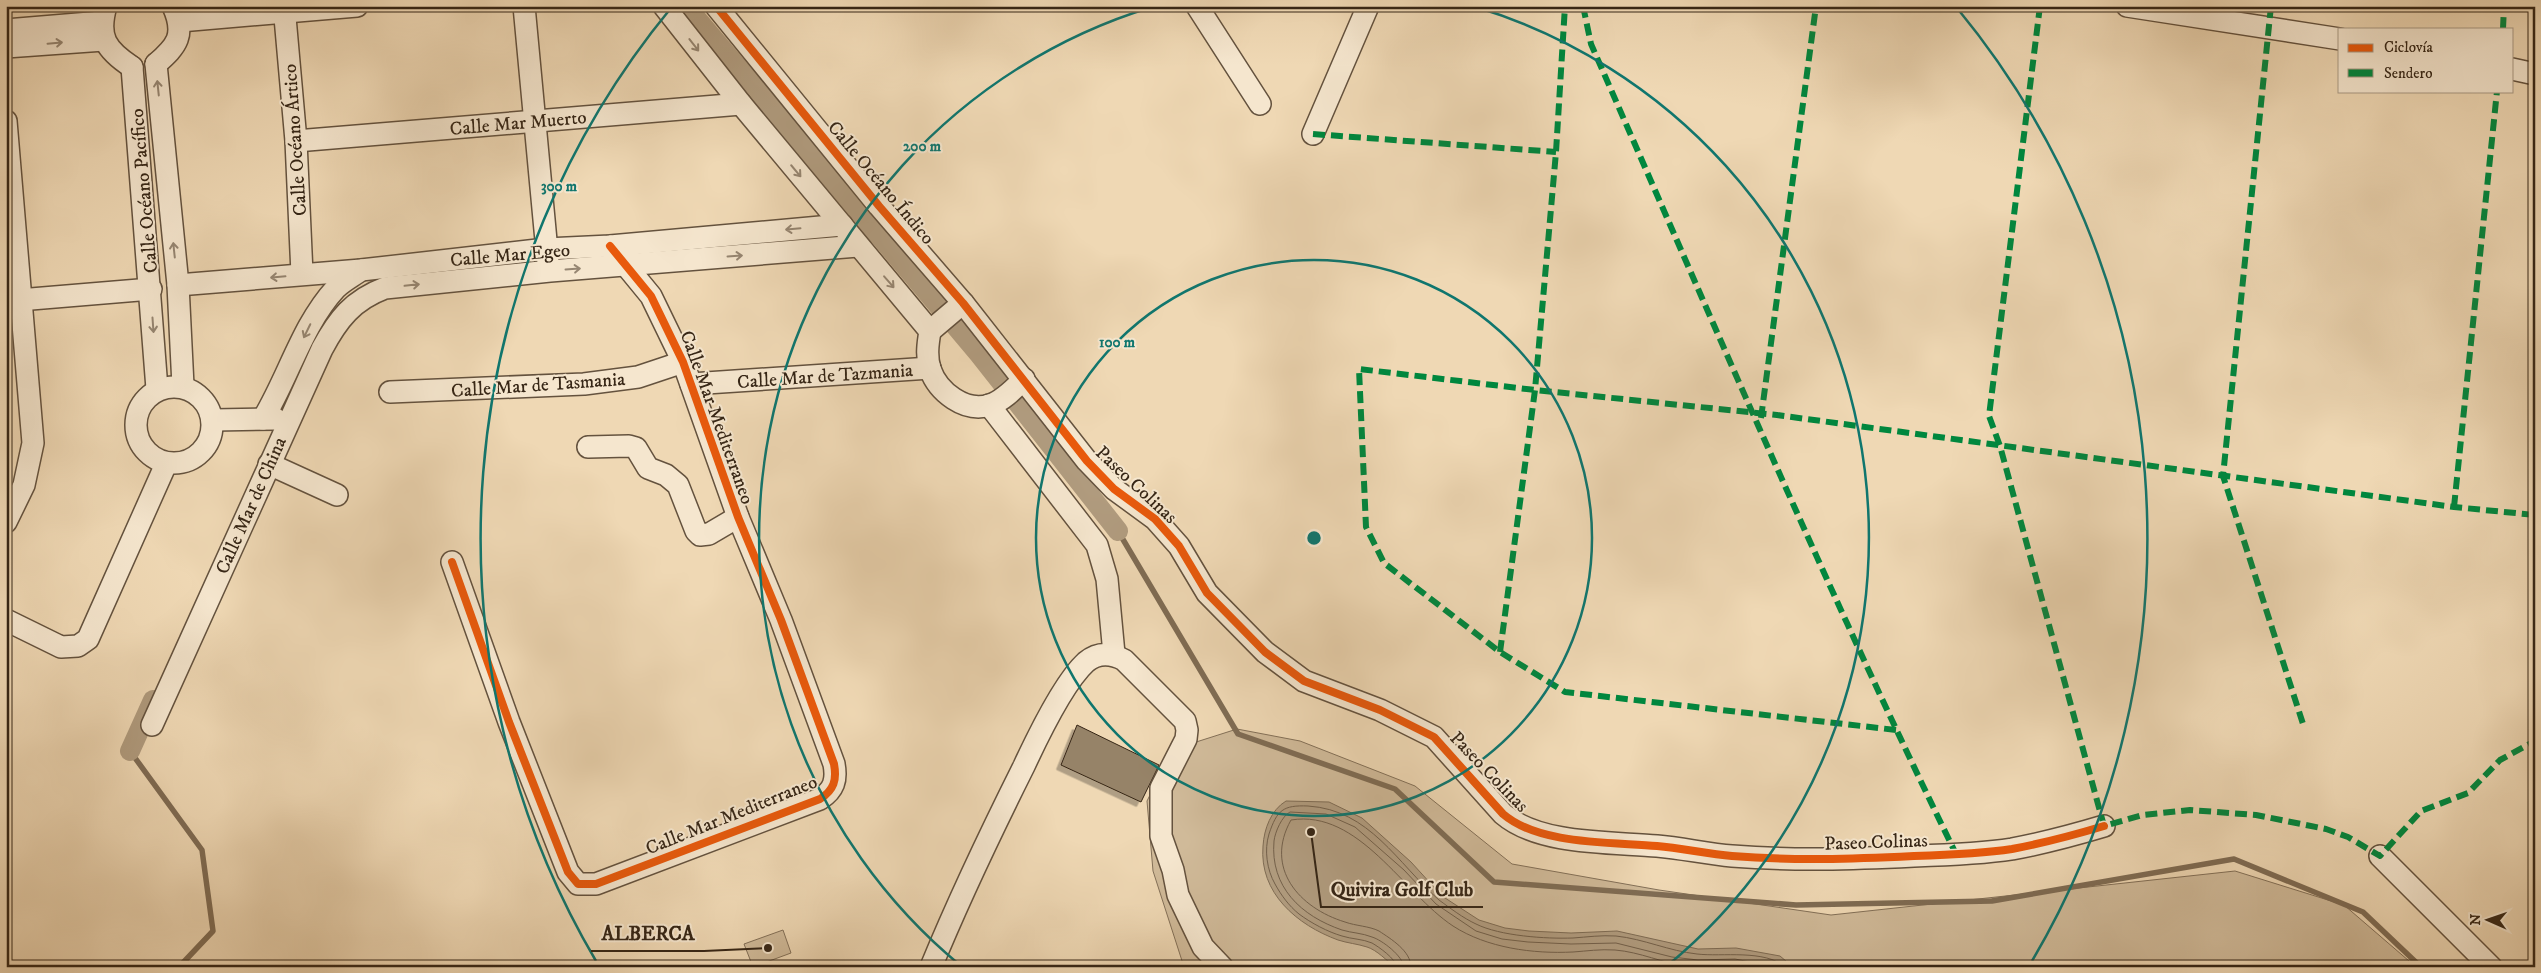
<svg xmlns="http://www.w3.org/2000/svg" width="2541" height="973" font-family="'IM FELL DW Pica',serif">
  <defs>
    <filter id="shadow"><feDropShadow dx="-4.5" dy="4.5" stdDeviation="0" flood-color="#0004"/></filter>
  </defs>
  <rect width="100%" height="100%" fill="#efd8b4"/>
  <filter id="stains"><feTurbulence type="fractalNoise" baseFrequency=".004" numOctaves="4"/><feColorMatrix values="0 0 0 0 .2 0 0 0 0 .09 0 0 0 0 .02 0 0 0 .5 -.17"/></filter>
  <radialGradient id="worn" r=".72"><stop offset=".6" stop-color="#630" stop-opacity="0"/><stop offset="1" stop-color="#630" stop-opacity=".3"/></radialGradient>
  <!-- green -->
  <g fill="#d0ba99" stroke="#837058">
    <polygon points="1237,729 1300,741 1415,786 1512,864 1659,890 1831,915 2235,871 2344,905 2416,967 1184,967 1153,871 1147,801 1169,757 1193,743"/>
    <polygon points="783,930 791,953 753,967 744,944"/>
  </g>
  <!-- water -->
  <path fill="#b09b7e" stroke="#7f6c54" d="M1286,801l43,1 33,16 49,44 31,34 37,24 26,8 24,3 42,2 46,-2 81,18 38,-1 44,8 13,11h-398c-8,-6 -18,-17 -28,-20 -9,-3 -20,-4 -29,-7 -41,-15 -79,-47 -75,-94 1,-17 8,-36 23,-45z"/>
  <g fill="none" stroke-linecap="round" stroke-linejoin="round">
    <!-- shore -->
    <g stroke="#73604a" stroke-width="1">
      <path d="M1397,967c-1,-8 -18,-20 -25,-24 -9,-4 -21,-4 -30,-7 -14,-4 -31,-13 -43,-22 -10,-8 -18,-19 -24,-30 -8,-14 -11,-34 -6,-50 8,-24 14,-29 39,-28 62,4 89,57 131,94 11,8 24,18 37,24 24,12 70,15 97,14 14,-1 28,-3 43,-2 28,3 53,15 81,18 25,3 68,-5 88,13"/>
      <path d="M1404,967c-1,-11 -22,-27 -32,-30 -10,-4 -20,-4 -30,-7 -41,-14 -72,-43 -68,-89 1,-9 8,-25 16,-29l36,2 29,13 49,43 32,34 40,27 26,8 26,3 43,2 45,-1 56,14 26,3 37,-1 40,8"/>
      <path d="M1411,967c0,-16 -20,-28 -32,-36 -10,-5 -23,-5 -34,-9 -46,-14 -81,-54 -54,-102 68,-11 112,73 162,106 34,22 80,28 120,26 14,-1 27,-3 42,-2 25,2 48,13 73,17"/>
    </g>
    <!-- stream -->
    <g stroke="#7f6c54" stroke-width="5.5">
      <polyline points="1118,531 1238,734 1395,789 1494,882 1796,905 1992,901 2234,859 2363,912 2421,967"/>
      <polyline points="130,751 202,850 213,931 179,967"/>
    </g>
    <!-- canal -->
    <g stroke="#b09b7e" stroke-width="20">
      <polyline points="686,6 979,354 1118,531"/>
      <polyline points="836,235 876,232"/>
      <polyline points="130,751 153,700"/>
    </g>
  </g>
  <!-- building -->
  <polygon fill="#968368" stroke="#362616" filter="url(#shadow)" points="1077,725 1159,765 1141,802 1061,765"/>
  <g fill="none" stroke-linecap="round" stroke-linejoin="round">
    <defs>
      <g id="minor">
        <path d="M106,6c-9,31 0,44 26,61"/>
        <polyline points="284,6 296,141 302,274"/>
        <polyline points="524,6 548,262"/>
        <path d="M664,6l77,98 189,227c-2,12 -4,25 0,38 8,23 35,44 60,36 13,-4 25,-17 34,-26"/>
        <path d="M716,6l163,200 84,97 124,158 27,28 41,30 24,27 28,47 58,59 39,29 76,29 54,27 69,77c36,31 108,28 154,32 25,2 50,8 75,10 61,5 121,3 182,0 33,-1 66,-2 98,-7 32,-6 62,-14 92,-23"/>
        <polyline points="1197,6 1260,104"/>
        <polyline points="2127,6 2340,39"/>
        <polyline points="180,21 357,6"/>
        <polyline points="6,30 102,22"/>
        <polyline points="6,47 104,40"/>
        <polyline points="156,64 178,285 183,386"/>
        <path d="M156,64c21,-18 30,-29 17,-58"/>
        <polyline points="132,67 157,389"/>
        <polyline points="2512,69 2535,74"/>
        <polyline points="6,121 33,443 24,485 6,522"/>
        <polyline points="1313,134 1368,6"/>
        <polyline points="296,141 741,104"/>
        <polyline points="178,285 361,270 546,249 610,246 842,225"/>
        <polyline points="7,301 151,289"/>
        <polyline points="930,331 963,303"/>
        <polyline points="691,384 930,368"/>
        <circle cx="174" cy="425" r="38"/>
        <polyline points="390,392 584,384 638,377 683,362"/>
        <polyline points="989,405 1097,545 1107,579 1114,654"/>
        <path d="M263,419c26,-43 39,-94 73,-131 7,-7 17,-12 25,-18"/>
        <polyline points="214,420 276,419"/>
        <polyline points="588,447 629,446 636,448 648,468 666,475 678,485 696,531 700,535 709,534 738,517"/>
        <polyline points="269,464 337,495"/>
        <path d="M452,562l57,160 59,150 10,12h18l224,-85c14,-9 17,-19 14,-35l-53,-144 -43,-103 -55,-155 -32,-66 -41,-50"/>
        <polyline points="6,620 61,647 78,646 88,639 166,464"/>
        <path d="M152,725l170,-376c16,-30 31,-49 63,-61l165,-17 308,-25"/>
        <polyline points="2380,856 2491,967"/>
        <path d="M931,967c28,-68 60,-135 93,-201 13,-28 39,-83 62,-104 12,-10 25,-9 38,-2l61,61 2,9 -1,9 -25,49v48l12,34 5,25 25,52 19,20"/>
      </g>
    </defs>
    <!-- minor casing -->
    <use href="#minor" stroke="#64523e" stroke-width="24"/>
    <!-- minor -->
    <use href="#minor" stroke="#f5e6ce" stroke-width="21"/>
    <!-- quiet -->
    <g stroke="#00873e" stroke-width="6" stroke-dasharray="12 6" stroke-linecap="butt">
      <path d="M1583,6l8,38c119,271 235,544 365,810"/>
      <polyline points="2040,6 1989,416 2000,446 2104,826 2143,815 2190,810 2256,815 2326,829 2348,837 2380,856 2421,811 2468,793 2500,760 2535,741"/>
      <polyline points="2271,6 2223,476 2304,727"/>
      <polyline points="2503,29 2504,6"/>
      <polyline points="1313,134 1556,152"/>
      <polyline points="1761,418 1816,6"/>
      <polyline points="2454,507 2497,91"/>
      <polyline points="1500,652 1535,390 1556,152 1565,6"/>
      <polyline points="1896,730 1565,692 1500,652 1384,563 1366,527 1359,369 1535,390 1777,415 2454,507 2535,515"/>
    </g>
    <defs>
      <g id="cycleway">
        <path d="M716,6l163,200 84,97 124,158 27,28 41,30 24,27 28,47 58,59 39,29 76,29 54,27 69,77c36,31 108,28 154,32 25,2 50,8 75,10 61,5 121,3 182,0 33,-1 66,-2 98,-7 32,-6 62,-14 92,-23"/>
        <path d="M452,562l57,160 59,150 10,12h18l224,-85c14,-9 17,-19 14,-35l-53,-144 -43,-103 -55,-155 -32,-66 -41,-50"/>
      </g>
    </defs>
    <!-- cycleway casing -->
    <use href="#cycleway" stroke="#f5e6ce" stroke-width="11"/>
    <!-- cycleway -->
    <use href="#cycleway" stroke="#e8590c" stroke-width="8"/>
  </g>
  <!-- one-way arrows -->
  <defs><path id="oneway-shaft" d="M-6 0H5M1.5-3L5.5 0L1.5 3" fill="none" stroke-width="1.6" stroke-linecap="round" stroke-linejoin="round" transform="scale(1.25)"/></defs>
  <g stroke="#968672">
    <use href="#oneway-shaft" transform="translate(55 43) rotate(-5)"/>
    <use href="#oneway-shaft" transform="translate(694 45) rotate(52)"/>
    <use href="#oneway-shaft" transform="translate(158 88) rotate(-96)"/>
    <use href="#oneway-shaft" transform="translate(796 171) rotate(50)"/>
    <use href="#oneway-shaft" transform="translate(793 229) rotate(175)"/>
    <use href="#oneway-shaft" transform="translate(174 250) rotate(-96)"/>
    <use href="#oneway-shaft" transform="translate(735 256) rotate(-4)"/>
    <use href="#oneway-shaft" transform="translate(573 269) rotate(-4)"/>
    <use href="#oneway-shaft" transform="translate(278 277) rotate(175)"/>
    <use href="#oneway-shaft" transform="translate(889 282) rotate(49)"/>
    <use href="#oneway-shaft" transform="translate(412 285) rotate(-6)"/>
    <use href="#oneway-shaft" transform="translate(153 325) rotate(86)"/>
    <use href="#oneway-shaft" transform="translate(307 331) rotate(116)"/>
  </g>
  <!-- distance rings -->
  <g fill="none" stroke="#0f766e" stroke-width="2.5">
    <circle cx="1314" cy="538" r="278"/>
    <path d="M961 966A555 555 0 0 1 1152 7M1476 7A555 555 0 0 1 1667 966"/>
    <path d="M596 961A833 833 0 0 1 671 8M1957 8A833 833 0 0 1 2032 961"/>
  </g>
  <g text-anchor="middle" stroke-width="4" stroke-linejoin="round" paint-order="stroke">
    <!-- street labels -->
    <g font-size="19" fill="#362616" stroke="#f5e6ce">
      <text transform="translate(518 122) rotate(-5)" y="7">Calle Mar Muerto</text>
      <text transform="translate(294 140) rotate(-94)" y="7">Calle Océano Ártico</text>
      <text transform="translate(882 182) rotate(50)" y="7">Calle Océano Índico</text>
      <text transform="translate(143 191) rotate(-95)" y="7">Calle Océano Pacífico</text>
      <text transform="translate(510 254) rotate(-5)" y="7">Calle Mar Egeo</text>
      <text transform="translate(825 375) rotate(-4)" y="7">Calle Mar de Tazmania</text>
      <text transform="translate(538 384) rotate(-4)" y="7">Calle Mar de Tasmania</text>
      <text transform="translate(718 417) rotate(70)" y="7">Calle Mar Mediterraneo</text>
      <text transform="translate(1137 484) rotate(43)" y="7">Paseo Colinas</text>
      <text transform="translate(250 505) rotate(-66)" y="7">Calle Mar de China</text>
      <text transform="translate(1490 771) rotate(46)" y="7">Paseo Colinas</text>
      <text transform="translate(731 814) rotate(-22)" y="7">Calle Mar Mediterraneo</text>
      <text transform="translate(1876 841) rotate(-2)" y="7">Paseo Colinas</text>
    </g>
  </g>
  <circle cx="1314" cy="538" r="8" fill="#0f766e" stroke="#f5e6ce" stroke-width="2.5"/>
  <g font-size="15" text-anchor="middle" font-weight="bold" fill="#0f766e" stroke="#f5e6ce" stroke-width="4" stroke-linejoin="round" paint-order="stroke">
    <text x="922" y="151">200 m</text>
    <text x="559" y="191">300 m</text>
    <text x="1117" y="347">100 m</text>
  </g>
  <!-- callouts -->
  <path fill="none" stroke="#362616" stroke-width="2" d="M1311 832L1321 907H1483M768 948L704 951H591"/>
  <g fill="#362616" stroke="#f5e6ce" stroke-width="2">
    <circle cx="1311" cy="832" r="5"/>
    <circle cx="768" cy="948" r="5"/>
  </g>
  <g font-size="20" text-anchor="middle" font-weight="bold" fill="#362616" stroke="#f5e6ce" stroke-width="4" stroke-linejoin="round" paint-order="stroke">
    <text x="1402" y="896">Quivira Golf Club</text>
    <text x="648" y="940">ALBERCA</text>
  </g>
  <!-- margin -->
  <rect width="2541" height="973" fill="none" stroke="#efd8b4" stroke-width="25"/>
  <rect x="8" y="8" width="2526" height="958" fill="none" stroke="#362616" stroke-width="2.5"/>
  <rect x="12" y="12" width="2516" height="948" fill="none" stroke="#362616"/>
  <!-- legend -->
  <rect x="2338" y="28" width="175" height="65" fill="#f5e6ce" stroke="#a99984"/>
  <rect x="2348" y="44" width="25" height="8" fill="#e8590c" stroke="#a99984"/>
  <text x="2384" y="52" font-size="15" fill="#362616">Ciclovía</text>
  <rect x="2348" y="69" width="25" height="8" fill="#00873e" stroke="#a99984"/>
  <text x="2384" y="78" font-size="15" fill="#362616">Sendero</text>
  <!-- north arrow -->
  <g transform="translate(2488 920) rotate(272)" stroke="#f5e6ce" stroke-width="4" paint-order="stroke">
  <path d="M0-4L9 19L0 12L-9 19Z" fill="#362616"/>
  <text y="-8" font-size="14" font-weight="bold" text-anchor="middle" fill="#362616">N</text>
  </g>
  <rect width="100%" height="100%" filter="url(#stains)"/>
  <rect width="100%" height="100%" fill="url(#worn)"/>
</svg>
